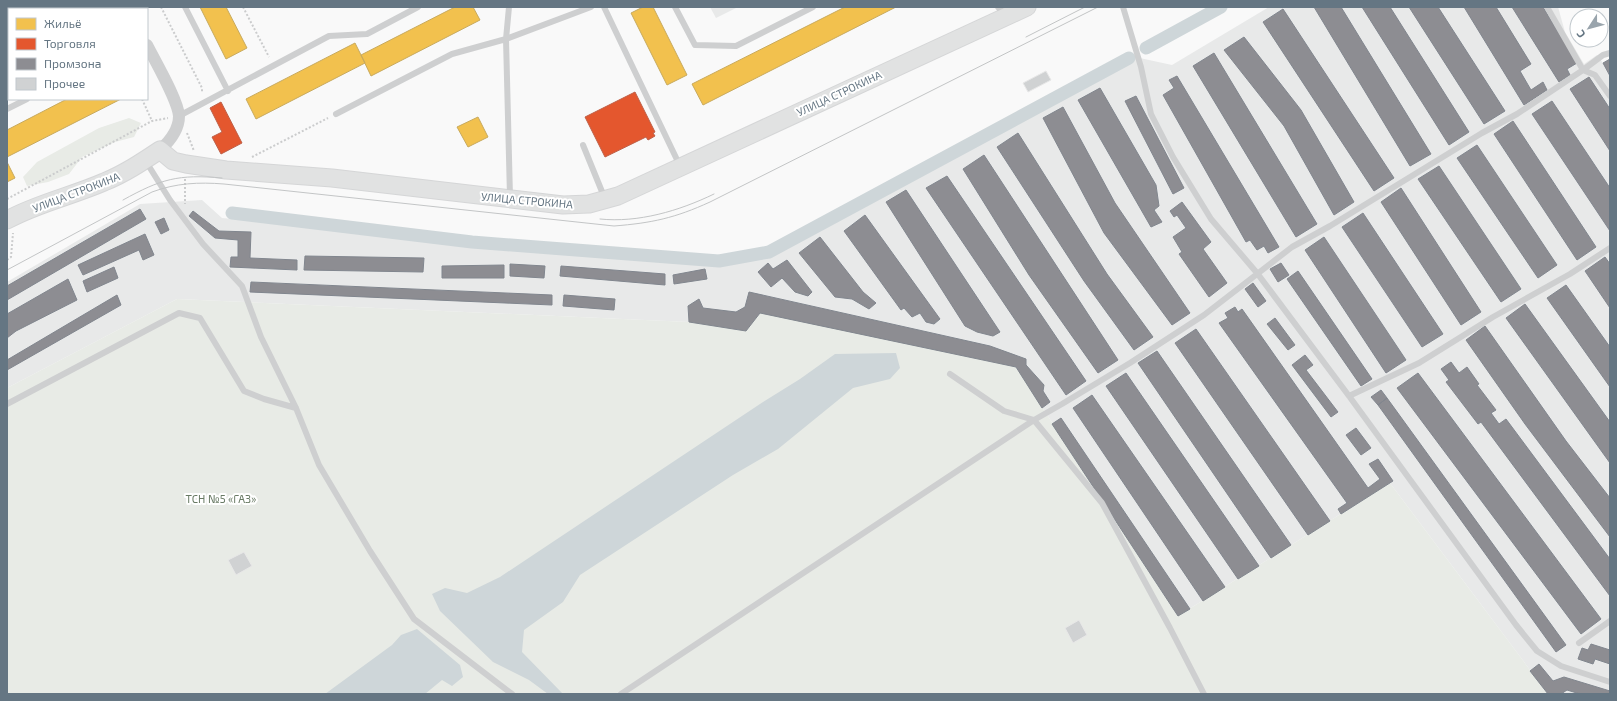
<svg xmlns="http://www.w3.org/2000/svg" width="1617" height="701" font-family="'Exo 2',sans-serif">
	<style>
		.built { fill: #e8e9e9 }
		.green { fill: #e8ebe6 }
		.water { fill: #ced6d9 }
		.homes { fill: #f2c14e; stroke: #c8aa5e }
		.shops { fill: #e4572e; stroke: #be6048 }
		.industry { fill: #8d8d92; stroke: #81868e }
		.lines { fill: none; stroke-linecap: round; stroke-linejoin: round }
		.canal { stroke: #ced6d9; stroke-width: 13 }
		.building { fill: #d0d2d3; stroke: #e8e8e8 }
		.secondary-casing { stroke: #d5d6d7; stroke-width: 19 }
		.path { stroke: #cbcccd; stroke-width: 2; stroke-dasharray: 2 2; stroke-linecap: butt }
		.lane { stroke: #cecfd0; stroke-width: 6 }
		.street { stroke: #cecfd0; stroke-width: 12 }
		.secondary { stroke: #e1e2e2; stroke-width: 17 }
		.tram { stroke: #c3c5c6; stroke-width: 1 }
		.labels { text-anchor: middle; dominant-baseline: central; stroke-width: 4; stroke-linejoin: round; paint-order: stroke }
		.street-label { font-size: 11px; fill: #657683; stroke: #fff }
		.park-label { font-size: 11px; fill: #687a64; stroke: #fff }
	</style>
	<rect width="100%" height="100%" fill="#f9f9f9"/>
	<path class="built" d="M 710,7 L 738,7 L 716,18 Z
		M 1269,7 L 1558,7 L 1565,32 L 1584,64 L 1597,55 L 1603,63 L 1610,59 L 1610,694 L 1548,694 L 1390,483 L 1178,616 L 1016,367 L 911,345 L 746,331 L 689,322 L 177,299 L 7,388 L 7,282 L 140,204 L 202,200 L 222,218 L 715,265 L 770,253 L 1126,55 L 1172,65 Z"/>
	<path class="green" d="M 129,118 L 141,123 L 134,137 L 115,142 L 82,157 L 69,174 L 48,182 L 27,186 L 23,177 L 37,162 L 99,128 Z
		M 177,299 L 689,322 L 746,331 L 760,313 L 1016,367 L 1178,616 L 1390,483 L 1548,694 L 7,694 L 7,388 Z"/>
	<path class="water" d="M 896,353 L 900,368 L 890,379 L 853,388 L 778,449 L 733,475 L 580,575 L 563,602 L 524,630 L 522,652 L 563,694 L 548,694 L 529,680 L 493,662 L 440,611 L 432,594 L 445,588 L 467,593 L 500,577 L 763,402 L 800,379 L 835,354 Z
		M 417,629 L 460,665 L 463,677 L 452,686 L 442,680 L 425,694 L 325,694 L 392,645 L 401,635 Z"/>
	<path class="homes" d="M 53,7 L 80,7 L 81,9 L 54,9 Z
		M 200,7 L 226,7 L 247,48 L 226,59 Z
		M 455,7 L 473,7 L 480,20 L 371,76 L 361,55 Z
		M 643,7 L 653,7 L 687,75 L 667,85 L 631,13 Z
		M 845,7 L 896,7 L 703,105 L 692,84 Z
		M 355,43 L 365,63 L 256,119 L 246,99 Z
		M 67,99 L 121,99 L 7,157 L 7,130 Z
		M 478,117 L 488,137 L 468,147 L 457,127 Z
		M 7,162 L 15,178 L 7,182 Z"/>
	<path class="shops" d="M 635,92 L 655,132 L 653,133 L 655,136 L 648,140 L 646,137 L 605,157 L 585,117 Z
		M 221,102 L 242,143 L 221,154 L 212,137 L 222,132 L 210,108 Z"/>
	<path class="industry" d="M 1314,7 L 1341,7 L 1431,154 L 1410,166 Z
		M 1362,7 L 1390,7 L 1469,132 L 1449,145 Z
		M 1409,7 L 1438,7 L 1505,111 L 1484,124 Z
		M 1464,7 L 1496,7 L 1531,64 L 1520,71 L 1531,90 L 1543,82 L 1547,90 L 1524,105 Z
		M 1512,7 L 1543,7 L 1577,63 L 1567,69 L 1570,75 L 1559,82 Z
		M 1283,9 L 1394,178 L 1374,191 L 1263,22 Z
		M 1244,37 L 1301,110 L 1354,202 L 1334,215 L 1284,126 L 1224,50 Z
		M 1214,53 L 1317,224 L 1296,237 L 1193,66 Z
		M 1610,59 L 1610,76 L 1603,63 Z
		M 1177,76 L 1279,247 L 1268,253 L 1264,246 L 1257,250 L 1250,240 L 1246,242 L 1163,95 L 1174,88 L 1169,80 Z
		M 1589,77 L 1610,109 L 1610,151 L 1570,89 Z
		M 1100,88 L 1156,185 L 1159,206 L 1154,210 L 1162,222 L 1151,227 L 1078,100 Z
		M 1136,96 L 1184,188 L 1173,194 L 1125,101 Z
		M 1552,101 L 1610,188 L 1610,231 L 1532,114 Z
		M 1063,107 L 1115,203 L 1190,313 L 1172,325 L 1104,233 L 1043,118 Z
		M 1513,121 L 1596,247 L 1577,260 L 1494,134 Z
		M 1018,133 L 1107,274 L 1153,337 L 1134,350 L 1084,281 L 997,147 Z
		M 1477,145 L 1557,265 L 1538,278 L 1457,158 Z
		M 984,155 L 1118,360 L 1098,373 L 1029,275 L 963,169 Z
		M 1439,166 L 1521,289 L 1501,302 L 1418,179 Z
		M 947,176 L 1086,381 L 1066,395 L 926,188 Z
		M 1401,188 L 1481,312 L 1461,325 L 1381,202 Z
		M 906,190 L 1000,332 L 993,336 L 977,332 L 965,326 L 886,202 Z
		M 1182,202 L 1211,242 L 1203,249 L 1227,283 L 1209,297 L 1179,254 L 1182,252 L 1173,237 L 1186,228 L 1177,215 L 1174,217 L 1170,211 Z
		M 140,209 L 146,219 L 7,300 L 7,286 Z
		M 193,211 L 219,231 L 251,232 L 250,258 L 297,260 L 297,270 L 230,267 L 231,257 L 238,257 L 238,240 L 215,238 L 189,216 Z
		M 1363,213 L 1443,334 L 1422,347 L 1342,227 Z
		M 865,215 L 940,319 L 934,324 L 926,322 L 920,313 L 912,317 L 904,308 L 901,310 L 844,231 Z
		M 164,218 L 169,230 L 161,234 L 155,222 Z
		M 145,234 L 154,255 L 143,260 L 139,250 L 83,275 L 78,265 Z
		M 820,237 L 863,292 L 876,303 L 869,309 L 852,299 L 835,297 L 799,253 Z
		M 1324,237 L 1406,360 L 1386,373 L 1305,250 Z
		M 305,256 L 424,258 L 423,272 L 304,270 Z
		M 1605,257 L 1610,264 L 1610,308 L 1585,271 Z
		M 787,260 L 812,292 L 808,296 L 795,292 L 782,278 L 771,287 L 758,272 L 768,263 L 773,269 Z
		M 1281,263 L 1289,275 L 1278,282 L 1270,269 Z
		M 510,264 L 545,266 L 544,278 L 510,276 Z
		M 504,265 L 504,278 L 442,278 L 442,266 Z
		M 561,266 L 665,274 L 665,285 L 560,276 Z
		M 114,267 L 118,278 L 87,292 L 83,281 Z
		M 705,269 L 707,279 L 674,284 L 673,275 Z
		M 1298,271 L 1372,379 L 1361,386 L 1287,279 Z
		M 68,279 L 77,300 L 16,331 L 7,338 L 7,314 Z
		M 251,282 L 552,295 L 552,305 L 250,292 Z
		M 1253,283 L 1266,301 L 1258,307 L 1245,289 Z
		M 1566,285 L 1610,347 L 1610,387 L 1547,298 Z
		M 749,292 L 990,346 L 1026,359 L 1026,365 L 1044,385 L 1043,391 L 1050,402 L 1042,408 L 1016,367 L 760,313 L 746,331 L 689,322 L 688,306 L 699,299 L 703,308 L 736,312 L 745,307 Z
		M 117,295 L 121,305 L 7,370 L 7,360 Z
		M 564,295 L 615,299 L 614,310 L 563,306 Z
		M 1525,304 L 1610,422 L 1610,463 L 1506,318 Z
		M 1235,307 L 1238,312 L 1242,309 L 1368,488 L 1380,479 L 1369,464 L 1378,459 L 1393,481 L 1341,514 L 1338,509 L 1347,503 L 1219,323 L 1228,318 L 1225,313 Z
		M 1275,318 L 1295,345 L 1288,350 L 1267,324 Z
		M 1485,326 L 1566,441 L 1610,498 L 1610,537 L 1525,424 L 1466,340 Z
		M 1196,329 L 1330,521 L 1308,535 L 1175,343 Z
		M 1157,351 L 1291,545 L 1271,558 L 1138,363 Z
		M 1305,355 L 1313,365 L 1306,370 L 1338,412 L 1331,417 L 1292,365 Z
		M 1451,362 L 1459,373 L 1467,367 L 1479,384 L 1477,385 L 1496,410 L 1491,413 L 1499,424 L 1506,419 L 1610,559 L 1610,596 L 1481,422 L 1478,424 L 1446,382 L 1449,380 L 1441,369 Z
		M 1126,373 L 1259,566 L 1238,579 L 1106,386 Z
		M 1418,373 L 1601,619 L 1581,634 L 1397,388 Z
		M 1381,390 L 1387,398 L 1378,405 L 1371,397 Z
		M 1092,395 L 1225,587 L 1203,601 L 1073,408 Z
		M 1387,398 L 1566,645 L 1556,652 L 1378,405 Z
		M 1061,418 L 1190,609 L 1178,616 L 1052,424 Z
		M 1356,428 L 1371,448 L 1361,455 L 1346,435 Z
		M 1591,644 L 1610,650 L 1610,664 L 1595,659 L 1593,664 L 1578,659 L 1582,648 L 1588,650 Z
		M 1539,664 L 1553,681 L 1564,677 L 1610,691 L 1610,694 L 1580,694 L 1567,690 L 1561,694 L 1548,694 L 1530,671 Z"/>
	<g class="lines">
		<path class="canal" d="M 1146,48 L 1221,7
			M 232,213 L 472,242 L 719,261 L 769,252 L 1129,58"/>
	</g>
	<path class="building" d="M 1046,71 L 1051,80 L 1028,92 L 1023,83 Z
		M 244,552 L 252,566 L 236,575 L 228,560 Z
		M 1079,620 L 1087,635 L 1073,643 L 1065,628 Z"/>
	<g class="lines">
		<defs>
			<path id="secondary" d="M 7,220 C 38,203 72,196 104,182 C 124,174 142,162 160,150 L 173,161 L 186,164 L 226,170 L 332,178 L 563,205 L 589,204 L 618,196 L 1027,7"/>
		</defs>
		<use href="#secondary" class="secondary-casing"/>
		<path class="path" d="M 96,7 L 97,9
			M 161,7 L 202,88 L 202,93
			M 243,7 L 269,57
			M 7,30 L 9,34
			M 7,62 L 9,61
			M 142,99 L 152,121
			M 187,133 L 194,151
			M 252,157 L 328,118
			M 185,179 L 185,204
			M 7,199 L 152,121 L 168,118
			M 7,260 L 11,257 L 13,233"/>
		<path class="lane" d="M 37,7 L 38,9
			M 185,7 L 228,91
			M 509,7 L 506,39 L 510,197
			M 604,7 L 680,166
			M 675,7 L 695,45 L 736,46 L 813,7
			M 998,7 L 1005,15
			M 1123,7 L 1141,67 L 1151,114 L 1173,157 L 1211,219 L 1257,273 L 1349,396 L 1516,625 L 1537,651 L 1561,666 L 1610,682
			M 1547,7 L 1583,70 L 1603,55 L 1610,53
			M 7,109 L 27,99
			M 336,114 L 452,54 L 506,39 L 591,7
			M 179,116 L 329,36 L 367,34 L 418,7
			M 583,145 L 605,199
			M 145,160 L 170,200 L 203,244 L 242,286 L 261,337 L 296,408 L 319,465 L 370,551 L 414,619 L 512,694
			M 950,374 L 1004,411 L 1034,420 L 1102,503 L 1170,628 L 1204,694
			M 1349,396 L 1419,363 L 1493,317 L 1570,274 L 1610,248
			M 7,404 L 179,313 L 200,318 L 244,391 L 264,399 L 296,408
			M 1579,643 L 1610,621
			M 621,694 L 1034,420 L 1062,404 L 1130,363 L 1204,315 L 1292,247 L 1330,226 L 1482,133 L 1517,114 L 1583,70 L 1595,75 L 1610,96"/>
		<path class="street" d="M 128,7 L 129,9
			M 147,45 C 155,61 178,100 179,116 C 179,130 170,141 160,150"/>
		<use href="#secondary" class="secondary"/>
		<path class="tram" d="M 1026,37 L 1085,7
			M 123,200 C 161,179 178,174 222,178
			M 600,219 C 638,223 679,211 714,194
			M 7,270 L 152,192 C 176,183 199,182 224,184 L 614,226 C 652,223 675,218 710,202 L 1098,7"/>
	</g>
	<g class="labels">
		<g class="street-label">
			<text transform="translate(839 93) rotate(-25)">УЛИЦА СТРОКИНА</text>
			<text transform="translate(76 192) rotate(-21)">УЛИЦА СТРОКИНА</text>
			<text transform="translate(527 200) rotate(5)">УЛИЦА СТРОКИНА</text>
		</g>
		<g class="park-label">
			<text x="221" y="498">ТСН №5 «ГАЗ»</text>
		</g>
	</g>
	<rect width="1617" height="701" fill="none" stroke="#657683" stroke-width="16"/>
	<rect x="8" y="8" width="140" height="92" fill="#ffffff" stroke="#c1c8cd"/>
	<rect x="16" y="18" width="20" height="12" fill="#f2c14e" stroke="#c1c8cd"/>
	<text x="44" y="28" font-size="12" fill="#657683">Жильё</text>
	<rect x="16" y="38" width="20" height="12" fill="#e4572e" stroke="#c1c8cd"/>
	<text x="44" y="48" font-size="12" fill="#657683">Торговля</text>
	<rect x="16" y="58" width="20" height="12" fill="#8d8d92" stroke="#c1c8cd"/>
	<text x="44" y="68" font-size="12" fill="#657683">Промзона</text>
	<rect x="16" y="78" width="20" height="12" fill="#d0d2d3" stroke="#c1c8cd"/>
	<text x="44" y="88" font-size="12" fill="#657683">Прочее</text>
	<g transform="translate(1589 28) rotate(234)"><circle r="19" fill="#ffffff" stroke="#c1c8cd"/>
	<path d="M0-3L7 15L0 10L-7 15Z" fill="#99a4ac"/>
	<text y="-6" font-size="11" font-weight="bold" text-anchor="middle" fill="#657683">С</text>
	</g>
</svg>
